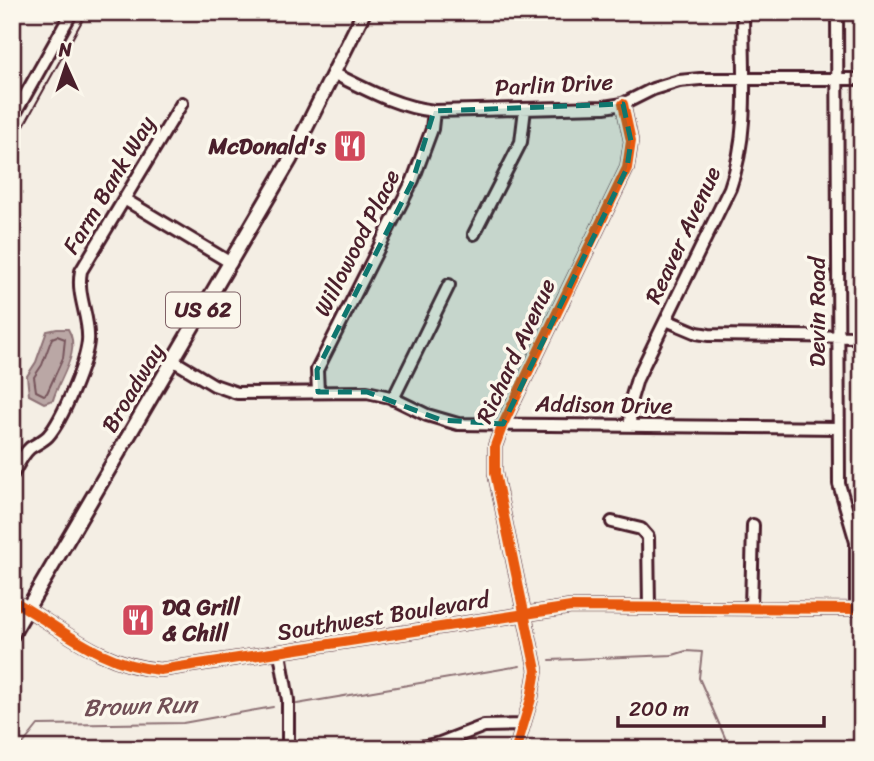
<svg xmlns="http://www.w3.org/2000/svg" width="874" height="761" font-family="Sriracha,sans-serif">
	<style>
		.water { fill: #baa7a5; stroke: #8d7174; stroke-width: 2 }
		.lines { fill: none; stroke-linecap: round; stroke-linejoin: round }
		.shore { stroke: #77555c; stroke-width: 2 }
		.stream { stroke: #8d7174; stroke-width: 2 }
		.minor-casing { stroke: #4a1f2b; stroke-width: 16 }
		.major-casing { stroke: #4a1f2b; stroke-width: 18 }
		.minor { stroke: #fbf7ec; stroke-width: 10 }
		.major { stroke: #fbf7ec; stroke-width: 12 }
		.rail { stroke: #4a1f2b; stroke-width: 2 }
		.cycleway-casing { stroke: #fbf7ec; stroke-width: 15 }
		.cycleway { stroke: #e8590c; stroke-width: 10 }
		.marked { fill: #0f766e; fill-opacity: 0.2; stroke: #0f766e; stroke-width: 5; stroke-dasharray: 14 9; stroke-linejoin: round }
		.labels { text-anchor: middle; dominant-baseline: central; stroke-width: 7; stroke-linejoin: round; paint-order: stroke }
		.shield { fill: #fbf7ec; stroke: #7f6065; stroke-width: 2 }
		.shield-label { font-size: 21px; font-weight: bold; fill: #4a1f2b }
		.street-label { font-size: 23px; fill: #4a1f2b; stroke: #fbf7ec }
		.poi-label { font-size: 23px; font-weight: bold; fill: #4a1f2b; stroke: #fbf7ec; text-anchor: end }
		.water-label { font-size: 24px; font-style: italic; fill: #714f56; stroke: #fbf7ec }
	</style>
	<rect width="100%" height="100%" fill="#f4eee4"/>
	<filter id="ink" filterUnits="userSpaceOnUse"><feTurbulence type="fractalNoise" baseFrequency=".0143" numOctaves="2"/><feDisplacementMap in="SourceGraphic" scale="14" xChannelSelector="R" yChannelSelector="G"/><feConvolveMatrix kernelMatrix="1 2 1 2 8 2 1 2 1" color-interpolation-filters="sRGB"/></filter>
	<g filter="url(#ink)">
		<path class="water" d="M 57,329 L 68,329 C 82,351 59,378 53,400 L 44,403 L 29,395 L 27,376 L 36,362 L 47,331 Z"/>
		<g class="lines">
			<path class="shore" d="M 57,336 L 65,339 L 63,358 L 47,393 L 44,395 L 36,391 L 34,377 L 42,365 L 52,338 Z"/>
			<path class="stream" d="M 550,660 L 673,655 L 686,651 L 702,652 L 699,678 L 730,749
				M 297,704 L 520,666
				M 19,749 L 38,725 L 183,723 L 273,707"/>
			<defs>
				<path id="minor" d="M 837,12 L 839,484 L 856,542 L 856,609
					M 335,74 C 367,90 398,107 434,111 L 604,107 L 623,104 L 653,89 L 679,81 L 700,79 L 862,79
					M 12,119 L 72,12
					M 124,199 L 231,263
					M 474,234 L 521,142 L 525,109
					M 666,320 L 697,333 L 709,335 L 862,337
					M 174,361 L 214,385 L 237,393 L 367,392 L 390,397 L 427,415 L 458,424 L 838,428
					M 318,392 L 317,370 L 413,180 L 432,129 L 434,111
					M 393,399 L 449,285
					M 630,426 L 631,399 L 637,379 L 730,188 C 750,132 743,71 743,12
					M 12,475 C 17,467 22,455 30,448 C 36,444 43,441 48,436 C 63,419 86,363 88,341 C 90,317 76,296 81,271 L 182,103
					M 612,522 L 641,529 L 648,537 L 649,607
					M 12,600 C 61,628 102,666 160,670 L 571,607 L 862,609
					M 751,607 L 753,525
					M 280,653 L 288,700 L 288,749
					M 412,749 L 440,743 L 484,726 L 523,725
					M 516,749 L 531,699 L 536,670 L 495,473 L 495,446 L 503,424 L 627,168 L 631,141 L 623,104"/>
				<path id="major" d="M 12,635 L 290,160 L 364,12"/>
			</defs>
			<use href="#minor" class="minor-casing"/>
			<use href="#major" class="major-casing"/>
			<use href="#minor" class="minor"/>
			<use href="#major" class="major"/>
			<path class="rail" d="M 12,147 L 87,12"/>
			<defs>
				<path id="cycleway" d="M 12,600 C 61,628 102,666 160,670 L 571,607 L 862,609
					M 516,749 L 531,699 L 536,670 L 495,473 L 495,446 L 503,424 L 627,168 L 631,141 L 623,104"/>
			</defs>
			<use href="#cycleway" class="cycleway-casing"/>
			<use href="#cycleway" class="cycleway"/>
		</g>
	</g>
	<path class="marked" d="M 623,104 L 631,141 L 627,168 L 503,424 L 441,420 L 367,392 L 318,392 L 317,370 L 413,180 L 434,111 Z"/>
	<defs>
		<symbol id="restaurant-square" viewBox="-11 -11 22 22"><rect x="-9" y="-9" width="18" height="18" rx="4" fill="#d1495b" stroke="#fbf7ec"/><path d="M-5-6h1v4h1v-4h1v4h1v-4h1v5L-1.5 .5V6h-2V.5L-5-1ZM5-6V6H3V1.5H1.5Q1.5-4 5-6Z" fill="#fff"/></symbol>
	</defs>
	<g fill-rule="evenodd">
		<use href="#restaurant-square" x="331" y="127" width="38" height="38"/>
		<use href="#restaurant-square" x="119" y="601" width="38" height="38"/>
	</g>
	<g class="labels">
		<rect class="shield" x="166" y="292.5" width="74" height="35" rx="5"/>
		<g class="shield-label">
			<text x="203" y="310">US 62</text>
		</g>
		<g class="street-label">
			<text transform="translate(554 85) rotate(-3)">Parlin Drive</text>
			<text transform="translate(109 185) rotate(-59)">Farm Bank Way</text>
			<text transform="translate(683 235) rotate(-65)">Reaver Avenue</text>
			<text transform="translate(357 243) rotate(-63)">Willowood Place</text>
			<text transform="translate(817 312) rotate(-90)">Devin Road</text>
			<text transform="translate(516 351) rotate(-65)">Richard Avenue</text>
			<text transform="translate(133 388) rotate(-59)">Broadway</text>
			<text transform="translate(604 405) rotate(1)">Addison Drive</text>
			<text transform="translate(383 616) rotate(-9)">Southwest Boulevard</text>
		</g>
		<g class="poi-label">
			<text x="326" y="146">McDonald's</text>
			<text x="162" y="607" text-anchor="start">DQ Grill<tspan x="162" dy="26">&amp; Chill</tspan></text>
		</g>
		<g class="water-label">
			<text transform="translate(140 706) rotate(-2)">Brown Run</text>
		</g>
	</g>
	<rect width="874" height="761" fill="none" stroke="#fbf7ec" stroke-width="42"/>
	<rect x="21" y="21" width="832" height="719" fill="none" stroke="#4a1f2b" stroke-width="2.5" filter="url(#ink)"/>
	<g transform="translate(66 66) rotate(357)" stroke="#fbf7ec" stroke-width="5" paint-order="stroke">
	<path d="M0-5L12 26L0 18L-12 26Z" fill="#4a1f2b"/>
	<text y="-10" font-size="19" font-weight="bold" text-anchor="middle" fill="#4a1f2b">N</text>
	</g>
	<path d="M618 716v10h206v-10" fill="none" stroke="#4a1f2b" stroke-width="3.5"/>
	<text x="629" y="716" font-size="21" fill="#4a1f2b" stroke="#fbf7ec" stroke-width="5" paint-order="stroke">200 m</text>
</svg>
